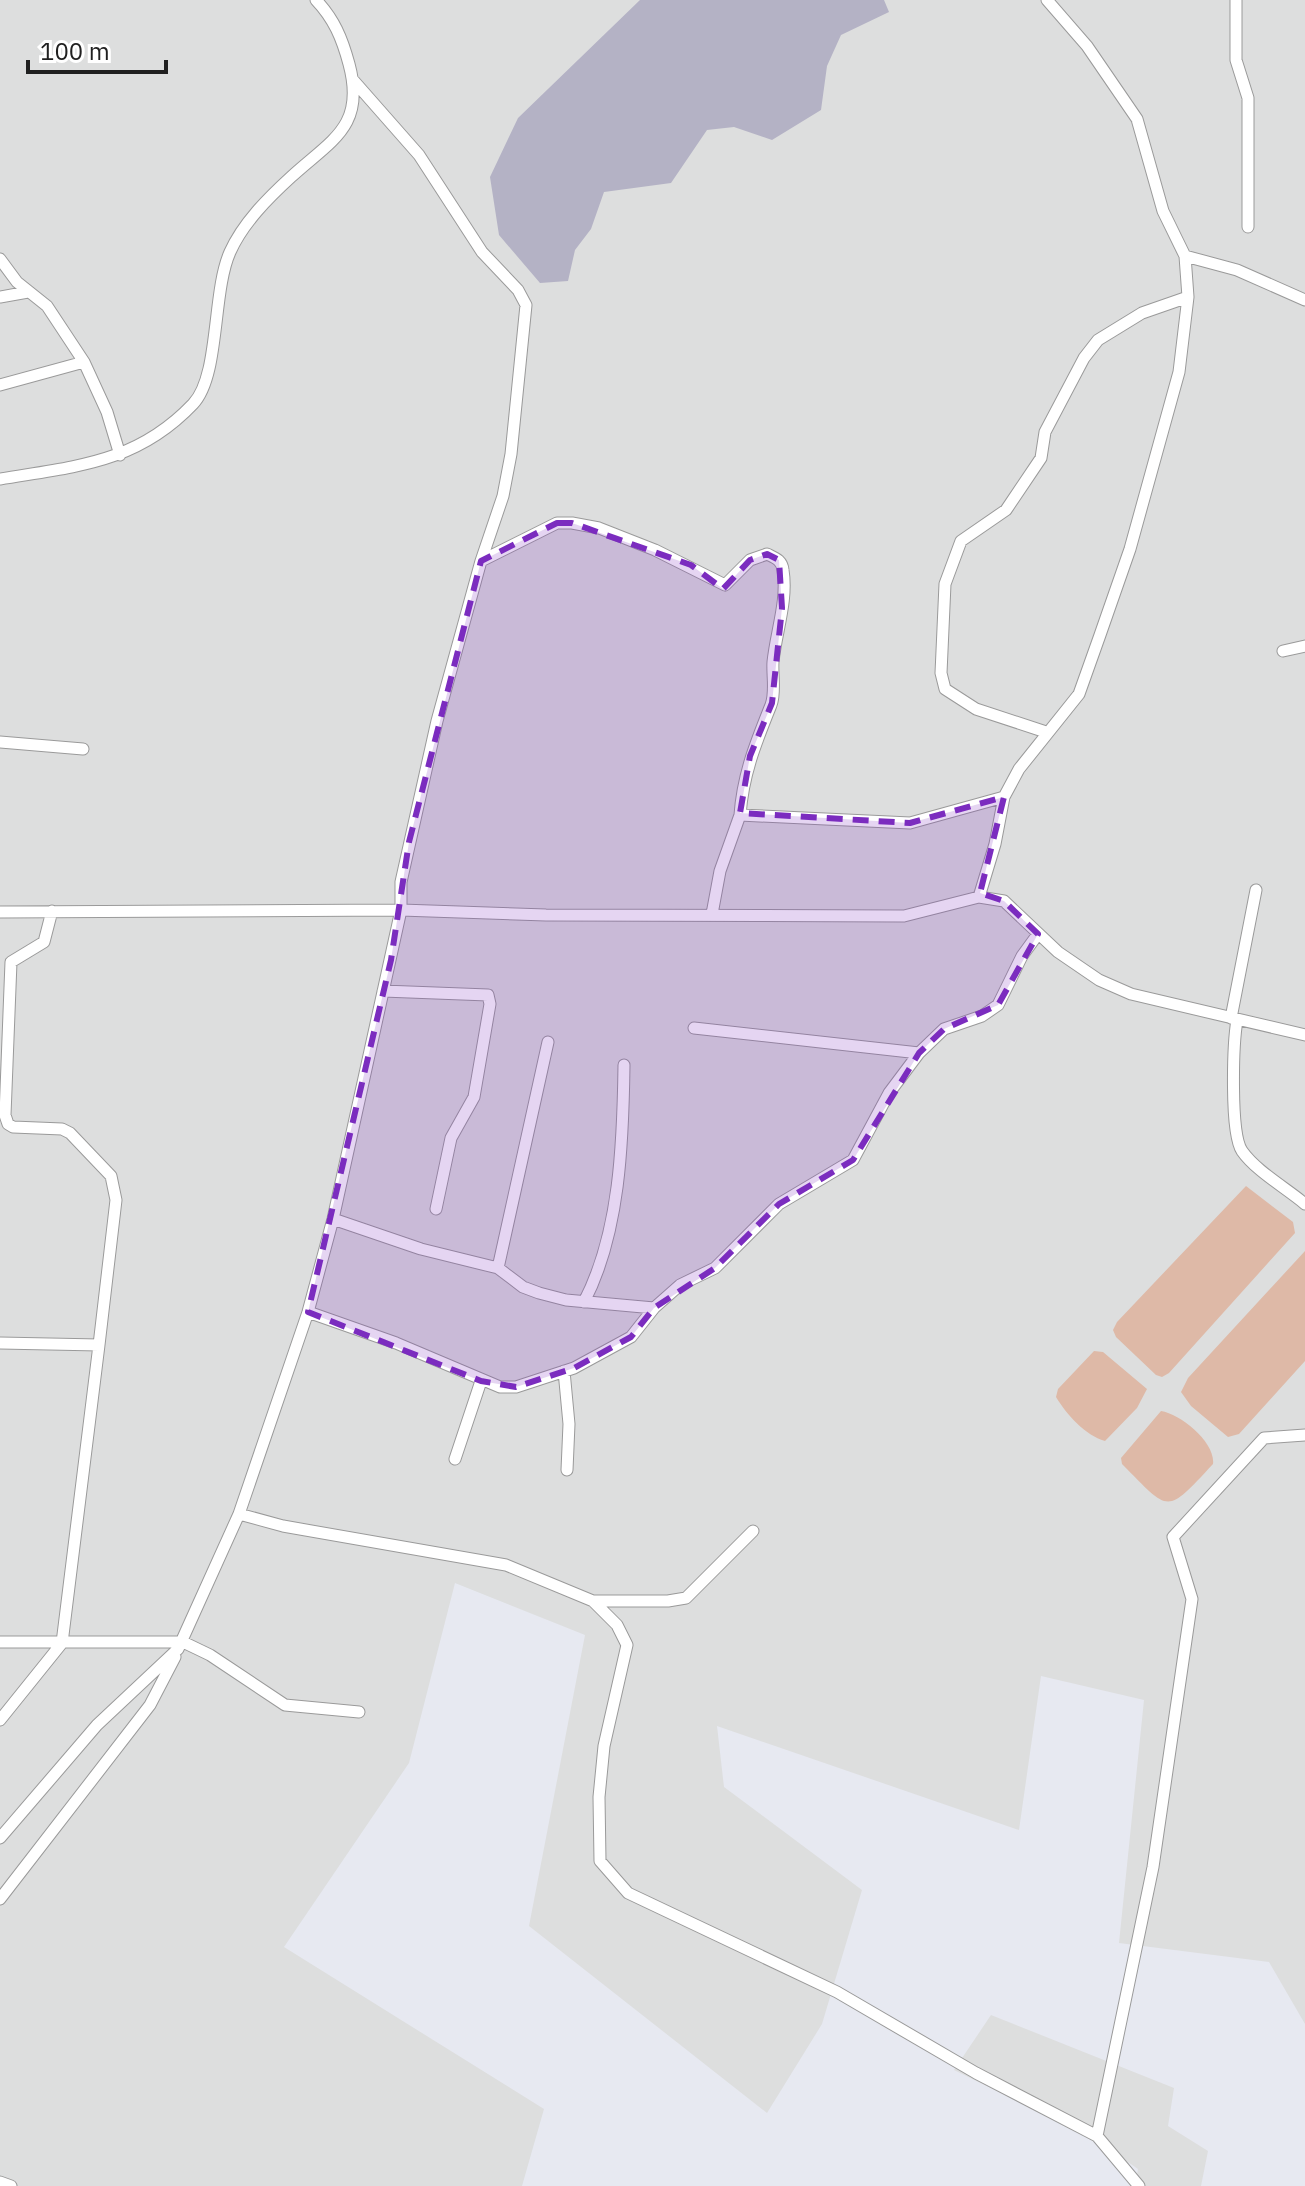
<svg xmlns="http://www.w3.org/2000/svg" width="1305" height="2186" font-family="'IBM Plex Sans',sans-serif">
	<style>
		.residential { fill: #dddede }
		.construction { fill: #b4b2c5 }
		.water { fill: #deb9a7 }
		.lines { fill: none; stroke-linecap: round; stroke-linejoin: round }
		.minor-casing { stroke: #9a9a9a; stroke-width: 13 }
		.minor { stroke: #fff; stroke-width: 11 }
		.marked { fill: #7b2cbf; fill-opacity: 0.2; stroke: #7b2cbf; stroke-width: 6; stroke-dasharray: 16 10; stroke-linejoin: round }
	</style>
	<rect width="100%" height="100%" fill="#e7e9f1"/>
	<path class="residential" d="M 0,0 L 1305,0 L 1305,2024 L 1269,1962 L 1119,1943 L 1144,1700 L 1041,1676 L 1019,1830 L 717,1726 L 724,1787 L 862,1890 L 822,2024 L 767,2113 L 529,1926 L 585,1635 L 455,1583 L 409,1763 L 284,1947 L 544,2109 L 522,2186 L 0,2186 Z
		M 991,2015 L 1174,2088 L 1168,2126 L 1208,2151 L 1201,2186 L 1135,2186 L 1138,2169 L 1091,2137 L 954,2070 Z"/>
	<path class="construction" d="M 640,0 L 884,0 L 889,12 L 841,35 L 827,66 L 821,110 L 772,140 L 734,127 L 707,130 L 671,183 L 604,192 L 591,229 L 575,250 L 568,281 L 540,283 L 499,235 L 490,177 L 518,118 Z"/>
	<path class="water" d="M 1246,1186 L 1293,1222 L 1295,1233 L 1169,1373 L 1162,1377 L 1156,1375 L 1116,1337 L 1113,1330 L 1117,1322 Z
		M 1305,1251 L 1305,1361 L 1239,1434 L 1228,1437 L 1191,1406 L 1181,1392 L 1188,1378 Z
		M 1094,1351 L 1103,1352 L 1147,1389 L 1137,1408 L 1105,1441 C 1085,1435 1067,1415 1056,1397 L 1058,1389 Z
		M 1161,1411 C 1181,1414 1216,1443 1213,1464 C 1165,1516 1170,1512 1122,1464 L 1121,1458 Z"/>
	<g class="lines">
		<defs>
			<path id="minor" d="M 1236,0 L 1236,60 L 1248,98 L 1248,227
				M 1185,256 L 1237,270 L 1305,300
				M 0,259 L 17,282 L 47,306 L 84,362 L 107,412 L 120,455
				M 0,297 L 28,292
				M 0,385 L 84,362
				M 0,479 C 77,466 137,463 193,404 C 220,376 212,292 230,252 C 243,223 268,198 291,177 C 331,140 366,127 349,64 C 342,38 334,19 316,0
				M 481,561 L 557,523 L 572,523 L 599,528 L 655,550 L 725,585 L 750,560 L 767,554 C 775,558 782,560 783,570 C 788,600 776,632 773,662 C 772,675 776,692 771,705 C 756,742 743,774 740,815
				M 1283,651 L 1305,646
				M 1046,732 L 976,709 L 945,689 L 941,673 L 945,584 L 961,541 L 1006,510 L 1041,458 L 1045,432 L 1084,358 L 1098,340 L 1142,313 L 1188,297
				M 0,742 L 83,749
				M 979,897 L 1004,901 L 1058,952 L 1099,980 L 1131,994 L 1305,1035
				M 52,911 L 44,942 L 11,962 L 5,1115 L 8,1124 L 13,1127 L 62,1129 L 70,1133 L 111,1176 L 116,1200 L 99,1345
				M 0,912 L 401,910 L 546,915 L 904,916 L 979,897 L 995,844 L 1004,797 L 1019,769 L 1079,694 L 1100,635 L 1130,549 L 1179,372 L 1188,297 L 1185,256 L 1163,211 L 1137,119 L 1087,46 L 1047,0
				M 712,914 L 720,871 L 740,815 L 910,823 L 1004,797
				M 383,991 L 488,995 L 490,1004 L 474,1097 L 451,1138 L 436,1209
				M 1231,1018 L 1256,890
				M 1237,1020 C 1233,1044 1230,1133 1242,1151 C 1256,1171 1286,1188 1305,1204
				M 694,1028 L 919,1053
				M 333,1219 L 421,1249 L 498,1268 L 523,1287 L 539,1293 L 566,1300 L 654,1308
				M 498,1268 L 548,1042
				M 584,1302 C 620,1233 623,1142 624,1065
				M 308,1312 L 396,1343 L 500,1387 L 516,1387 L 574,1368 L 631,1337 L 654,1308 L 680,1285 L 715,1268 L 779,1204 L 853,1160 L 889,1093 L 919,1053 L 944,1029 L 982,1016 L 998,1005 L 1022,956 L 1038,934
				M 0,1343 L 99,1345 L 62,1643 L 0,1720
				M 564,1371 L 569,1424 L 567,1470
				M 455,1459 L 481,1381
				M 239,1514 L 283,1526 L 506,1565 L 593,1601 L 617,1625 L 627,1645 L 604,1746 L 599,1797 L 600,1861 L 628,1893 L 837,1992 L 976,2073 L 1097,2136 L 1139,2186
				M 593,1601 L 668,1601 L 686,1598 L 753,1531
				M 0,1642 L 183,1642 L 210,1655 L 285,1705 L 359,1712
				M 0,1838 L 97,1725 L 178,1649 L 239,1514 L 308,1312 L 333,1219 L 401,910 L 401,882 L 437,721 L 481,561 L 503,496 L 511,454 L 526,305 L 518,290 L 482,252 L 419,155 L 353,80
				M 0,1899 L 150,1705 L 175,1657
				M 1097,2136 L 1153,1867 L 1192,1599 L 1173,1537 L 1264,1438 L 1305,1435
				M 0,2182 L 11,2186"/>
		</defs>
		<use href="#minor" class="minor-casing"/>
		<use href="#minor" class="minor"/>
	</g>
	<path class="marked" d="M 557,523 L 572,523 L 691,565 L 723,589 L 750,560 L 767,554 L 779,560 L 782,608 L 772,703 L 750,756 L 740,813 L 910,823 L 1004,797 L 980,893 L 1004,901 L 1038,934 L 998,1005 L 944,1029 L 919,1053 L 853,1160 L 779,1204 L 715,1268 L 654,1308 L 631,1337 L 574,1368 L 516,1387 L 481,1381 L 308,1312 L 391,960 L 409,842 L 481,561 Z"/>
	<path d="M28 60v12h138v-12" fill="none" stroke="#202020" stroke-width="4"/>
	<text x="40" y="60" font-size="24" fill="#202020" stroke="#ffffff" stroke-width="6" paint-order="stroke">100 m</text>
</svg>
